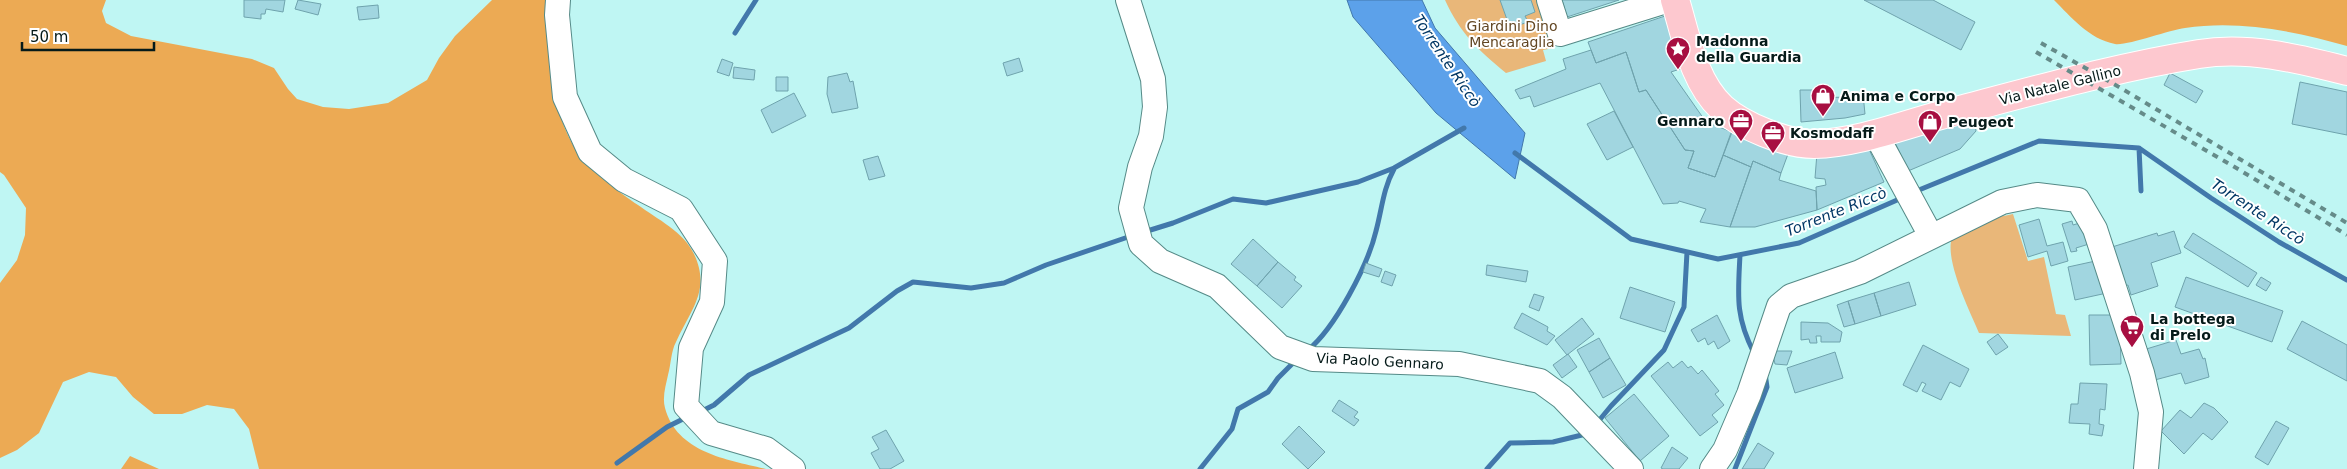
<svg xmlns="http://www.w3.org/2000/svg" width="2347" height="469" font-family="'DejaVu Sans',sans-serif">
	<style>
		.green { fill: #e9b779 }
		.forest { fill: #ecaa54 }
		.water { fill: #5ca1ea; stroke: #4278ab }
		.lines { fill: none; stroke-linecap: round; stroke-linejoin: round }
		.stream { stroke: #4278ab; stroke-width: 5 }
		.building { fill: #a1d6e0; stroke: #6fa3ad }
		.minor-casing { stroke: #558a87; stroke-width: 26 }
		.major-casing { stroke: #fff; stroke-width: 30 }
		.minor { stroke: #fff; stroke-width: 24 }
		.major { stroke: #fdc8cf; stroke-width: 28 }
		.rail { stroke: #658b89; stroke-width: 4; stroke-dasharray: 6 6; stroke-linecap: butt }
		.labels { text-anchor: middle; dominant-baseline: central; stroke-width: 4; stroke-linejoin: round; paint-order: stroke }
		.park-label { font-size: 14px; fill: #624623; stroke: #fff }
		.poi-label { font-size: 14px; font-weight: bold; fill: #051a19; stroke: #fff; text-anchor: start }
		.street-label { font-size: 14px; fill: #051a19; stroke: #fff }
		.water-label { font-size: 15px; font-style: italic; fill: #023765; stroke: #fff }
	</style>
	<rect width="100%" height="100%" fill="#bff6f3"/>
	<path class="green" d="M 1445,0 L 1538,0 L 1554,48 L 1543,50 L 1546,61 L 1506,73 C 1478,50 1460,33 1445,0 Z
		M 2013,214 L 2028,261 L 2044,257 L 2056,314 L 2065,315 L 2071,336 L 1979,333 C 1972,315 1935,244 1958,230 C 1973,220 1995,218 2013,214 Z"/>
	<path class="forest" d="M 0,0 L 106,0 L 102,11 L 106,23 L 131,36 L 252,59 L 274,68 L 288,89 L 297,99 L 323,107 L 349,109 L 388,103 L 427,80 L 439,58 L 455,36 L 492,0 L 548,0 C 548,52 549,109 578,153 C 590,171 620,193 638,205 C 657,219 684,232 694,254 C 711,290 691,309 676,342 C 671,351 671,364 668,375 C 666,385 662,397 665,408 C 677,453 729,460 766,469 L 259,469 L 249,429 L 234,409 L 207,405 L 182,414 L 154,414 L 133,397 L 116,377 L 89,372 L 63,382 L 39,433 L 17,450 L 0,458 L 0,283 L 17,260 L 25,235 L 26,208 L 4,175 L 0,172 Z
		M 2054,0 L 2347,0 L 2347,46 C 2295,31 2239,20 2185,28 C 2169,30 2127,46 2115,44 C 2089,39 2071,17 2054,0 Z
		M 130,456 L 159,469 L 121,469 Z"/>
	<path class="water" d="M 1347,0 L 1422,0 L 1435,28 L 1525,133 L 1515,179 L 1436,113 L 1353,17 Z"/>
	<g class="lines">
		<path class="stream" d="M 735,33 L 756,0
			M 2139,148 L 2141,191
			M 1515,153 L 1631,239 L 1718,259 L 1799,243 L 1904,197
			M 1914,192 L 2039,141 L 2139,148 L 2211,198 L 2279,242 L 2347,280
			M 1144,232 L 1173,223 L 1233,199 L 1266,203 L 1358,182 L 1394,168 L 1464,128
			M 1740,255 C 1738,295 1735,316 1754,353
			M 1308,350 C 1335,328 1368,265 1376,231 C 1382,209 1383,189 1394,169
			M 700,412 L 714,405 L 749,375 L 849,328 L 897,291 L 913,282 L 971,288 L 1004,283 L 1046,265 L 1131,236
			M 1597,423 L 1611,406 L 1664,350 L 1684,307 L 1687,252
			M 617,463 L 667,427 L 687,417
			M 1200,469 L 1232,429 L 1238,409 L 1268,392 L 1278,378 L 1296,360
			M 1487,469 L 1510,443 L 1553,442 L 1586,434
			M 1735,469 L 1767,387 L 1765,373"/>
	</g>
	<path class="building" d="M 244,0 L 285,0 L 283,12 L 266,9 L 265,14 L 261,14 L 261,19 L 244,17 Z
		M 298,0 L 321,4 L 318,15 L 295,9 Z
		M 1500,0 L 1531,0 L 1535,12 L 1525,16 L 1528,22 L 1510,28 Z
		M 1562,0 L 1619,0 L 1567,17 Z
		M 1864,0 L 1933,0 L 1975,22 L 1961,50 Z
		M 378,5 L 379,18 L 359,20 L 357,7 Z
		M 1665,16 L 1683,68 L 1671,72 L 1706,122 L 1732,132 L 1715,177 L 1688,168 L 1694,151 L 1685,150 L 1646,90 L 1639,92 L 1626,52 L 1596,63 L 1588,42 Z
		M 1591,50 L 1596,63 L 1626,52 L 1639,92 L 1646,90 L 1685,150 L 1694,151 L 1688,168 L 1715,177 L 1723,155 L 1751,167 L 1730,227 L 1700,222 L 1706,209 L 1679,201 L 1678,203 L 1663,204 L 1600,83 L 1534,107 L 1530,96 L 1520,99 L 1515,90 L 1566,69 L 1563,59 Z
		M 1019,58 L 1023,71 L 1007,76 L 1003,63 Z
		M 722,59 L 733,63 L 729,76 L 717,72 Z
		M 734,67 L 755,70 L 754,80 L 733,78 Z
		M 847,73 L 850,82 L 853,81 L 858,108 L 832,113 L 827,94 L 828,77 Z
		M 2170,73 L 2203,91 L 2196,103 L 2164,85 Z
		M 776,77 L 788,77 L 788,91 L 776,91 Z
		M 2300,82 L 2347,92 L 2347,135 L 2292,124 Z
		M 1800,90 L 1813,90 L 1813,98 L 1847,97 L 1863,94 L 1865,114 L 1845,118 L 1801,122 Z
		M 794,93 L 806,116 L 772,133 L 761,110 Z
		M 1614,111 L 1633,147 L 1607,160 L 1587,124 Z
		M 1973,116 L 1976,131 L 1960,149 L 1908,171 L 1892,136 Z
		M 1732,130 L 1788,154 L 1781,173 L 1753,161 L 1751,167 L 1723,155 Z
		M 1868,147 L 1884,182 L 1817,210 L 1816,187 L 1826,185 L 1825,179 L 1815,178 L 1817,153 Z
		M 878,156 L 885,176 L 869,180 L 863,160 Z
		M 1753,161 L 1781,173 L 1779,180 L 1816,191 L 1817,210 L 1755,227 L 1730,227 Z
		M 2039,219 L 2047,246 L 2063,242 L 2068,261 L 2051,266 L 2047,251 L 2028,257 L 2019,225 Z
		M 2072,221 L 2073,225 L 2083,222 L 2089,244 L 2076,248 L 2077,251 L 2071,252 L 2062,224 Z
		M 2174,231 L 2181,253 L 2151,263 L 2158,286 L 2131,295 L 2128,285 L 2124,286 L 2112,247 L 2157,233 L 2158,236 Z
		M 2193,233 L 2257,273 L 2248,287 L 2184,247 Z
		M 1253,239 L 1278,262 L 1257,286 L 1231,264 Z
		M 2100,260 L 2107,293 L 2075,300 L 2068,267 Z
		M 1278,262 L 1296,277 L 1294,280 L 1302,286 L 1282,308 L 1257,286 Z
		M 1366,263 L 1382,269 L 1379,277 L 1363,272 Z
		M 1487,265 L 1528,271 L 1526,282 L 1486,275 Z
		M 1385,271 L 1396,275 L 1392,286 L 1381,282 Z
		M 2186,277 L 2283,311 L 2272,342 L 2175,307 Z
		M 2261,277 L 2271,283 L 2266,291 L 2256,285 Z
		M 1909,282 L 1916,305 L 1881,316 L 1874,293 Z
		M 1630,287 L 1675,302 L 1665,332 L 1620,318 Z
		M 1874,293 L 1881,316 L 1855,324 L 1848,301 Z
		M 1534,294 L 1544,297 L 1539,311 L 1529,307 Z
		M 1848,301 L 1855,324 L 1844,327 L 1837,305 Z
		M 1522,313 L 1548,327 L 1547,331 L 1555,336 L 1547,345 L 1514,328 Z
		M 1717,315 L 1730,341 L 1718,349 L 1714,341 L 1708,345 L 1705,338 L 1698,342 L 1691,330 Z
		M 2089,315 L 2117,315 L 2120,329 L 2121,364 L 2090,365 Z
		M 1582,318 L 1594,334 L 1567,355 L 1555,340 Z
		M 2302,321 L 2347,345 L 2347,381 L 2287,349 Z
		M 1801,322 L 1828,323 L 1842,332 L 1840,342 L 1821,342 L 1821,336 L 1816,336 L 1817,343 L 1810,343 L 1809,339 L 1801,340 Z
		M 1998,334 L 2008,347 L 1996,355 L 1987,342 Z
		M 1599,338 L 1610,358 L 1589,372 L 1577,350 Z
		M 2176,340 L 2181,354 L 2199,349 L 2203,359 L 2205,358 L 2209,377 L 2185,384 L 2181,373 L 2151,381 L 2143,350 Z
		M 1923,345 L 1969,369 L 1960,387 L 1950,382 L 1941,400 L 1922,391 L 1926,384 L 1922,382 L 1917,392 L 1903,385 Z
		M 1772,351 L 1792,351 L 1787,365 L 1775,364 Z
		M 1835,352 L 1843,378 L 1795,393 L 1787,368 Z
		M 1568,354 L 1577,367 L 1562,378 L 1553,365 Z
		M 1610,358 L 1626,385 L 1603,398 L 1589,372 Z
		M 1682,361 L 1688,368 L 1691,366 L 1698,374 L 1702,370 L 1719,391 L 1715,394 L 1724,405 L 1712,415 L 1718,422 L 1700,436 L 1651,376 L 1668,362 L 1673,368 Z
		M 2080,383 L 2107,384 L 2105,410 L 2100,409 L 2099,424 L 2104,425 L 2102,436 L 2089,434 L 2090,424 L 2069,423 L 2071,404 L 2078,404 Z
		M 1634,394 L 1669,436 L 1640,461 L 1605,418 Z
		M 1339,400 L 1358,412 L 1354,417 L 1359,420 L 1354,426 L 1332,411 Z
		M 2204,403 L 2214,408 L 2228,422 L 2212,440 L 2203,433 L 2184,454 L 2161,431 L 2180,410 L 2191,418 Z
		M 2276,421 L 2289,428 L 2268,465 L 2255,457 Z
		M 1299,426 L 1325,452 L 1308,469 L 1282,444 Z
		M 886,430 L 904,461 L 890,469 L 880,469 L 871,453 L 879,449 L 872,437 Z
		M 1758,443 L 1774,453 L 1764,469 L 1742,469 Z
		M 1672,447 L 1688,458 L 1679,469 L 1663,469 L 1661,468 Z"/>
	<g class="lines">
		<defs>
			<path id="minor" d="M 558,0 L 557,15 L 565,97 L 590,152 L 624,180 L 681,209 L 715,261 L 712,302 L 691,348 L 686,406 L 711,433 L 766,449 L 793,469
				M 1128,0 L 1153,79 L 1155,107 L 1151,136 L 1140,167 L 1131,208 L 1141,244 L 1160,261 L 1217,286 L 1280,347 L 1313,359 L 1459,364 L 1540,381 L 1562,397 L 1631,469
				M 1549,0 L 1560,34 L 1669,0
				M 1875,133 L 1931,236
				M 1712,469 L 1725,450 L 1749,394 L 1779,306 L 1791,296 L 1860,272 L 2002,202 L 2037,195 L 2078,200 L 2095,229 L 2142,373 L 2151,412 L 2146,469"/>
			<path id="major" d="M 1675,0 C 1686,36 1693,81 1722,108 C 1742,126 1786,144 1814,144 C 1857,143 1900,126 1941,115 C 2026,93 2112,68 2199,54 C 2250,46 2299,59 2347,71"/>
		</defs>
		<use href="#minor" class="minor-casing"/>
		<use href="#major" class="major-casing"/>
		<use href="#minor" class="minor"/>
		<use href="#major" class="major"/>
		<path class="rail" d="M 2041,43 L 2119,87 L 2347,223
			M 2036,52 L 2233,166 L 2347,235"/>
	</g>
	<defs>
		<symbol id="sight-pin" viewBox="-11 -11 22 30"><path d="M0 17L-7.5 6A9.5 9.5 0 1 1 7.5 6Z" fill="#a70f41" stroke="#fff"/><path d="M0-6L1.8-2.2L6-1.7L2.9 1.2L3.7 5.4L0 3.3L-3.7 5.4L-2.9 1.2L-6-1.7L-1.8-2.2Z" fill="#fff"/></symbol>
		<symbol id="shop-pin" viewBox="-11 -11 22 30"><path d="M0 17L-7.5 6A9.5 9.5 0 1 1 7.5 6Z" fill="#a70f41" stroke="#fff"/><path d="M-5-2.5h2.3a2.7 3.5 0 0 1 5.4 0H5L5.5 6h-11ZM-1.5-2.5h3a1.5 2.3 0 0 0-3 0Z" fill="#fff"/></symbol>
		<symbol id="office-pin" viewBox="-11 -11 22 30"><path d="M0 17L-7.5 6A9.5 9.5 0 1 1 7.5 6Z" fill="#a70f41" stroke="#fff"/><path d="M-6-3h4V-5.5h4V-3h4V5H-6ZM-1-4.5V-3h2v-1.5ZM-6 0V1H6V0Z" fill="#fff"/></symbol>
		<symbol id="supermarket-pin" viewBox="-11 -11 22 30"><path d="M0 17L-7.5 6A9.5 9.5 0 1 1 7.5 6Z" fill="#a70f41" stroke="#fff"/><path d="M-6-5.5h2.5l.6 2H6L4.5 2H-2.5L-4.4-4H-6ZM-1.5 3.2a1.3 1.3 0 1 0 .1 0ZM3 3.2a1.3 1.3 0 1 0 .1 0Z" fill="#fff"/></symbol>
	</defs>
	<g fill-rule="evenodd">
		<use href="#sight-pin" x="1664" y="35" width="28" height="38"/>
		<use href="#shop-pin" x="1809" y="82" width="28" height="38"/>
		<use href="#office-pin" x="1727" y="107" width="28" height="38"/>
		<use href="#shop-pin" x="1916" y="108" width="28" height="38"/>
		<use href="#office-pin" x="1759" y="119" width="28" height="38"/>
		<use href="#supermarket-pin" x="2118" y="313" width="28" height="38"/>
	</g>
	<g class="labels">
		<g class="park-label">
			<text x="1512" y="26">Giardini Dino<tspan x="1512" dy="16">Mencaraglia</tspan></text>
		</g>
		<g class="poi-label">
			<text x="1696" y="41">Madonna<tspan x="1696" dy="16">della Guardia</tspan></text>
			<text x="1840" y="96">Anima e Corpo</text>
			<text x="1724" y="121" text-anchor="end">Gennaro</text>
			<text x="1948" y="122">Peugeot</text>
			<text x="1790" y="133">Kosmodaff</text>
			<text x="2150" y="319">La bottega<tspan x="2150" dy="16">di Prelo</tspan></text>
		</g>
		<g class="street-label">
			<text transform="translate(2060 85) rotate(-14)">Via Natale Gallino</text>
			<text transform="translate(1380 361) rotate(3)">Via Paolo Gennaro</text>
		</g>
		<g class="water-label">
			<text transform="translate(1447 61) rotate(56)">Torrente Riccò</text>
			<text transform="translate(1836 212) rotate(-22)">Torrente Riccò</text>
			<text transform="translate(2258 212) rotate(33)">Torrente Riccò</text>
		</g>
	</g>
	<path d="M22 42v8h132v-8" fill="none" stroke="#051a19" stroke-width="2.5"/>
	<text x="30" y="42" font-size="15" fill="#051a19" stroke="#ffffff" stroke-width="4" paint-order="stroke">50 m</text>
</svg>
